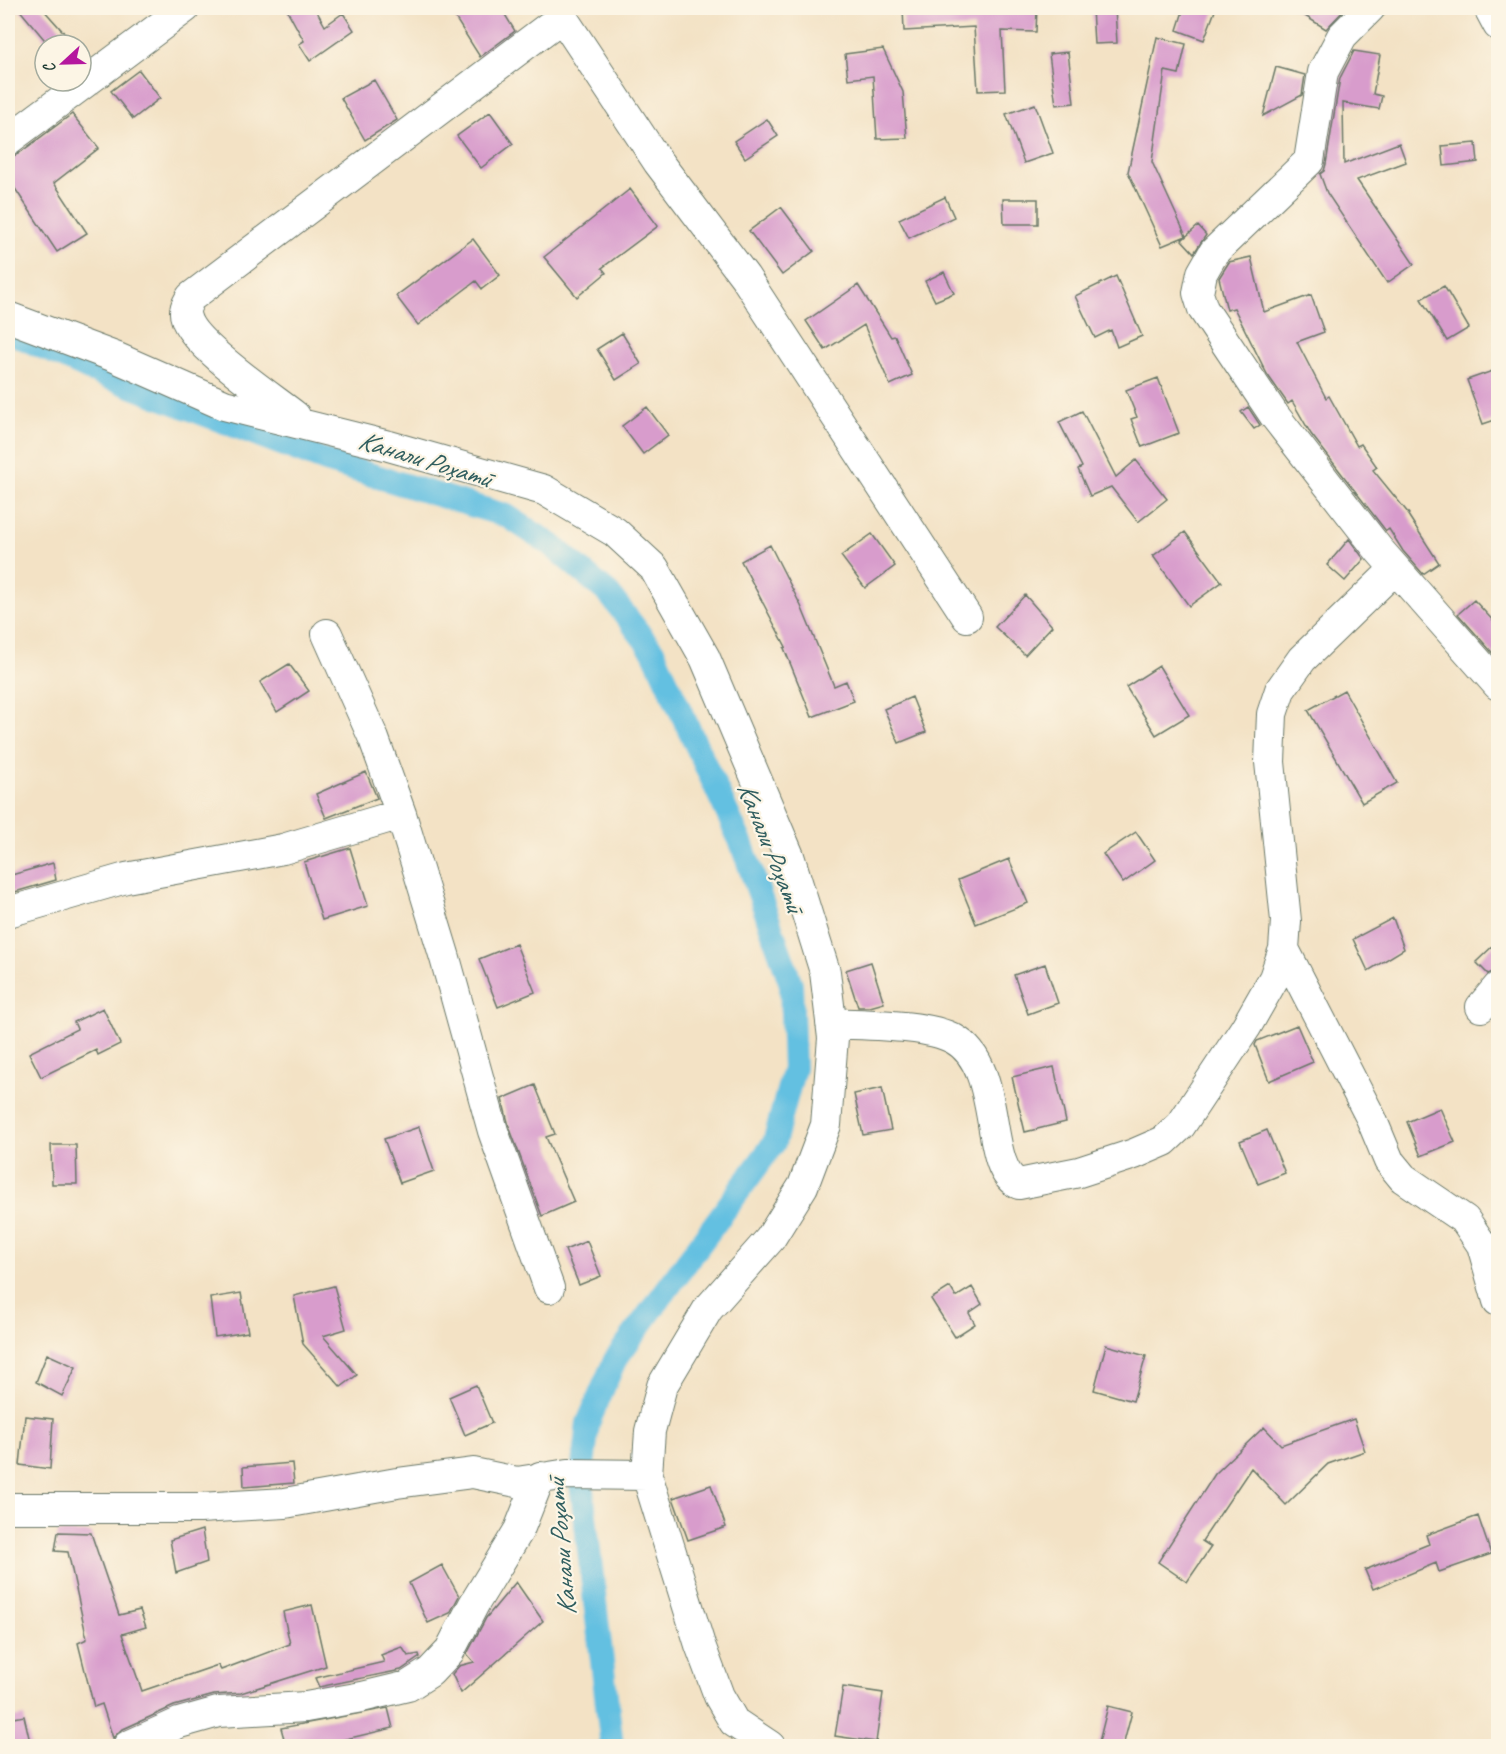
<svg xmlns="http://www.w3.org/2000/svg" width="1506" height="1754" font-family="Caveat,sans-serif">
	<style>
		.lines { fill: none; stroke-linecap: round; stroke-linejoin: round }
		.canal { stroke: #63c0e1; stroke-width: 24 }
		.building { fill: #d89ccc }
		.minor-casing { stroke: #697767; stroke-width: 32 }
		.minor { stroke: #fff; stroke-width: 30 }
		.labels { text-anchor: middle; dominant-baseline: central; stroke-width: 4.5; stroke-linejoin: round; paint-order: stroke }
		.water-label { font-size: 27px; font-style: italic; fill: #305e5f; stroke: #fcf5e5 }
	</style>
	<rect width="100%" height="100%" fill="#fcf5e5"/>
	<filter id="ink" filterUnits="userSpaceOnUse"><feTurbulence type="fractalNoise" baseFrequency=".0167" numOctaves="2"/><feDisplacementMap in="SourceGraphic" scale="12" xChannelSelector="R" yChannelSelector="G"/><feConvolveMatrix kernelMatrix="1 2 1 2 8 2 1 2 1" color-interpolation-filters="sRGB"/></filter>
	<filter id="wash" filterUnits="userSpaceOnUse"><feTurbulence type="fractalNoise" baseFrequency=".008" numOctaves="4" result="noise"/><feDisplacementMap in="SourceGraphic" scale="24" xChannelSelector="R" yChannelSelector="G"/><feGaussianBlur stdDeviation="1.35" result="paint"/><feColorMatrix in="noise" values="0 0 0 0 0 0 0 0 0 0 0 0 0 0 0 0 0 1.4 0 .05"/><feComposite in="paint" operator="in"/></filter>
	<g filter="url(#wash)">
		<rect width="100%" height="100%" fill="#f3e2c5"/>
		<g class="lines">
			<path class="canal" d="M 8,331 L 97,373 L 326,461 L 507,516 L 550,544 L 609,594 L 653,651 L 742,845 L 791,984 L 794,1068 L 774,1143 L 615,1360 L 588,1423 L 581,1483 L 612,1746"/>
		</g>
		<g id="blocks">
			<path class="building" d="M 18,8 L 42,8 L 67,36 L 57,45 L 49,45 Z
				M 286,8 L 315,8 L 325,26 L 343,13 L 354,30 L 310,61 L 299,44 L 304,41 Z
				M 449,8 L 501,8 L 515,31 L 480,57 Z
				M 903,8 L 1037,8 L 1036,32 L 1002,31 L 1005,90 L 978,91 L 974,27 L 904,31 Z
				M 1092,8 L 1115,8 L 1117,43 L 1094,44 Z
				M 1184,8 L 1216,8 L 1204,40 L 1177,30 Z
				M 1292,8 L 1346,8 L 1326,29 Z
				M 1157,37 L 1186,44 L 1179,74 L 1165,71 L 1152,162 L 1186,236 L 1162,246 L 1128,172 Z
				M 883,49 L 903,92 L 907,138 L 877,139 L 873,76 L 848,79 L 845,54 Z
				M 1354,51 L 1380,55 L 1373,94 L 1382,96 L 1379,109 L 1343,103 L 1344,164 L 1399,143 L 1406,162 L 1357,180 L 1414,264 L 1387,283 L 1327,193 L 1320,174 L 1324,171 L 1326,164 L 1340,78 Z
				M 1068,52 L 1074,103 L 1056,105 L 1049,54 Z
				M 1276,67 L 1305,75 L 1302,95 L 1263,116 Z
				M 139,70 L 160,98 L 133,119 L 111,91 Z
				M 374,80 L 397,120 L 365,140 L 341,98 Z
				M 1035,104 L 1053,153 L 1024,163 L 1006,114 Z
				M 490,112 L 513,144 L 481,168 L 457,136 Z
				M 72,114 L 99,148 L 54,183 L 87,233 L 57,252 L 8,178 L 8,158 L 18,154 Z
				M 767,119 L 778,136 L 745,158 L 734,141 Z
				M 1476,143 L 1478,162 L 1444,166 L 1442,146 Z
				M 630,189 L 658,226 L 602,268 L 606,273 L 577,297 L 544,257 Z
				M 945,197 L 954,217 L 909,238 L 899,219 Z
				M 1003,199 L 1038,199 L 1038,224 L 1004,224 Z
				M 781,207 L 814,251 L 782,275 L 749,231 Z
				M 1198,226 L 1206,235 L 1194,253 L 1182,240 Z
				M 473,239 L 500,275 L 482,289 L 476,281 L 418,325 L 396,296 Z
				M 1251,257 L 1264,312 L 1311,295 L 1324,332 L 1297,342 L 1326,398 L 1329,396 L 1357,446 L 1361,444 L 1377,467 L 1373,470 L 1409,514 L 1408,515 L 1439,563 L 1423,574 L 1403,551 L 1389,529 L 1386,531 L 1311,434 L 1292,401 L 1288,404 L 1267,374 L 1234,308 L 1227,310 L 1219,278 L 1229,262 Z
				M 944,272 L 954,293 L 935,301 L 925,281 Z
				M 1116,276 L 1142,336 L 1117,347 L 1111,330 L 1095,338 L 1075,296 Z
				M 858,285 L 891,337 L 895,336 L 912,375 L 890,385 L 864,325 L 825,350 L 806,321 Z
				M 1444,286 L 1469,328 L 1447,341 L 1421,299 Z
				M 622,333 L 641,364 L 616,380 L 597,349 Z
				M 1498,369 L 1498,419 L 1483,424 L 1467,380 Z
				M 1158,378 L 1179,433 L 1142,447 L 1131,419 L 1137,417 L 1126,390 Z
				M 647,407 L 668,435 L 643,454 L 622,426 Z
				M 1248,407 L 1260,425 L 1254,429 L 1241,412 Z
				M 1082,411 L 1116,477 L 1136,460 L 1167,499 L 1138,522 L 1111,487 L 1090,496 L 1078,469 L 1082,467 L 1059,422 Z
				M 1185,532 L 1222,582 L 1189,606 L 1153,556 Z
				M 872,534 L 895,566 L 865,588 L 841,556 Z
				M 1349,539 L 1364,559 L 1345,581 L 1327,565 Z
				M 770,545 L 801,606 L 834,686 L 846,681 L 854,701 L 812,717 L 784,648 L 786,647 L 741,561 Z
				M 1025,595 L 1052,626 L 1025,655 L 995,627 Z
				M 1474,600 L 1498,626 L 1498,659 L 1458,614 Z
				M 289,664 L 309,691 L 277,712 L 260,682 Z
				M 1159,666 L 1189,715 L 1156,735 L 1126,687 Z
				M 1344,690 L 1397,783 L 1362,803 L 1308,710 Z
				M 912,697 L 926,732 L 899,743 L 884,709 Z
				M 366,772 L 377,798 L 326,818 L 316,794 Z
				M 1136,832 L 1155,860 L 1123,883 L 1103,854 Z
				M 350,848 L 368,906 L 322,920 L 304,862 Z
				M 1009,859 L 1028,903 L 976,924 L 958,880 Z
				M 53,863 L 56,880 L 8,894 L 8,876 Z
				M 1393,918 L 1404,949 L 1368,971 L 1353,939 Z
				M 1498,941 L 1498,970 L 1488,974 L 1476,962 Z
				M 516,944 L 535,992 L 498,1007 L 479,959 Z
				M 871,962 L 884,1003 L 870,1007 L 858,1007 L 846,970 Z
				M 1045,964 L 1058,1003 L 1028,1014 L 1014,975 Z
				M 103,1008 L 120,1044 L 98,1055 L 96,1050 L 41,1077 L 29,1053 L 77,1029 L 74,1022 Z
				M 1297,1025 L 1313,1062 L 1269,1081 L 1255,1045 L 1257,1041 Z
				M 1054,1067 L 1066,1122 L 1025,1132 L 1012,1077 Z
				M 535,1085 L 555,1134 L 546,1137 L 574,1202 L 542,1216 L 509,1126 L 502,1099 Z
				M 882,1088 L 891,1130 L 863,1135 L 854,1094 Z
				M 1440,1108 L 1455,1142 L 1421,1156 L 1407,1122 Z
				M 419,1127 L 434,1171 L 400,1183 L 384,1139 Z
				M 1267,1130 L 1285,1173 L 1258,1184 L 1240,1141 Z
				M 51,1145 L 76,1145 L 77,1184 L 52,1184 Z
				M 587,1241 L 601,1276 L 579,1285 L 565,1250 Z
				M 334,1286 L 346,1329 L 323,1336 L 357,1375 L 341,1387 L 303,1344 L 294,1296 Z
				M 950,1287 L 956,1297 L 972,1287 L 982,1304 L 969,1313 L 975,1324 L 955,1337 L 931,1299 Z
				M 241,1293 L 248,1332 L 215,1337 L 210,1298 Z
				M 1106,1345 L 1146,1356 L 1133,1401 L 1094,1390 Z
				M 47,1354 L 76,1367 L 62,1396 L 36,1382 Z
				M 476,1385 L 492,1423 L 465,1435 L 449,1397 Z
				M 25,1416 L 53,1419 L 50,1469 L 20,1465 Z
				M 1354,1419 L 1365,1451 L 1328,1464 L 1286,1505 L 1251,1468 L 1202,1541 L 1211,1547 L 1187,1582 L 1158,1562 L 1215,1474 L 1264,1427 L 1281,1445 Z
				M 292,1463 L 294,1483 L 244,1487 L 243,1467 Z
				M 711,1485 L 726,1527 L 688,1540 L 673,1498 Z
				M 1478,1516 L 1491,1554 L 1439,1572 L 1436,1563 L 1373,1589 L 1365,1570 L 1429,1544 L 1426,1535 Z
				M 202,1530 L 207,1562 L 176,1573 L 170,1540 Z
				M 58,1532 L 91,1533 L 119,1615 L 140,1610 L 146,1627 L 122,1634 L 142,1691 L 218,1665 L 221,1670 L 290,1644 L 283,1612 L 312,1605 L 326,1666 L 241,1693 L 214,1695 L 174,1706 L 121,1730 L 113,1738 L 102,1704 L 94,1707 L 78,1643 L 87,1639 L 68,1552 L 55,1551 Z
				M 442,1565 L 459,1596 L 450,1613 L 428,1623 L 409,1583 Z
				M 516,1582 L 543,1621 L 461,1693 L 452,1674 L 459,1666 L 474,1662 L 467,1654 L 486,1618 Z
				M 402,1647 L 408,1656 L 419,1654 L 420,1657 L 401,1670 L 319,1687 L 315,1678 L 384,1662 L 381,1655 Z
				M 843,1687 L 883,1693 L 876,1742 L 835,1736 Z
				M 1108,1706 L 1132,1712 L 1123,1746 L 1098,1746 Z
				M 388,1708 L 393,1728 L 316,1746 L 286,1746 L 281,1728 Z
				M 24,1716 L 31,1746 L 8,1746 L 8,1719 Z"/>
		</g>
	</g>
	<g filter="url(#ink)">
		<use href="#blocks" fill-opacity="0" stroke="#697767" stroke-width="1.5"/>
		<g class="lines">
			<defs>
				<path id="minor" d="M 1370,8 L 1342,36 L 1323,72 L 1309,161 L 1214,252 L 1202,273 L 1198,293 L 1203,309 L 1274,415 L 1379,550 L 1498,685
					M 1489,8 L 1498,25
					M 562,17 L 658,162 L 745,277 L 967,617
					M 8,140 L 185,8
					M 8,317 L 115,357 L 224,405 L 389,446 L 544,490 L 615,532 L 654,568 L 705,658 L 789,856 L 825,972 L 833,1038 L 826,1125 L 803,1186 L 770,1239 L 708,1309 L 662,1386 L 650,1431 L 647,1475 L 700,1645 L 719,1696 L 734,1722 L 770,1746
					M 295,416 C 271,397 193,345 186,318 C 183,310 187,304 191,297 L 562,17 L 556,8
					M 327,634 L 374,739 L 401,814 L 445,958 L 493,1131 L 549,1288
					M 8,912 L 126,878 L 283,849 L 401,814
					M 1284,949 L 1371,1118 L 1389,1161 L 1403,1178 L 1465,1220 L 1482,1245 L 1498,1301
					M 1481,1007 L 1498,987
					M 831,1023 C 864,1025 927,1024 954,1039 C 1005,1067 982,1169 1019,1184 L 1079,1172 L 1134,1154 L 1164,1141 L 1181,1125 L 1246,1027 L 1274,978 L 1284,949 L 1286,921 L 1270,762 L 1272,714 L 1280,690 L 1302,659 L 1395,569
					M 8,1508 L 200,1508 L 285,1503 L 397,1483 L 473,1473 L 517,1482 L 568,1474 L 647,1475
					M 128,1746 L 179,1723 L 218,1712 L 306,1707 L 362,1697 L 408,1686 L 430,1672 L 449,1652 L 474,1604 L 519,1530 L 540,1477"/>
			</defs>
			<use href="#minor" class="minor-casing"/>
			<use href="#minor" class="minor"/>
		</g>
	</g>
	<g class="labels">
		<g class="water-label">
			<text transform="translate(425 459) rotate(17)">Канали Роҳатӣ</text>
			<text transform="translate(771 847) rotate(68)">Канали Роҳатӣ</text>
			<text transform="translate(561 1547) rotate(-95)">Канали Роҳатӣ</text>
		</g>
	</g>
	<rect width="1506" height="1754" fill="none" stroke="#fcf5e5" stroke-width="30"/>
	<g transform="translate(63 63) rotate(248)"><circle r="28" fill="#fcf5e5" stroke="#a4ab9e" stroke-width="1.5"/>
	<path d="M0-4.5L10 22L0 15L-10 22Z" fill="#b5179e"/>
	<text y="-9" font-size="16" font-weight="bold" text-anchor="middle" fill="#1f3d34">С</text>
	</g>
</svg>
